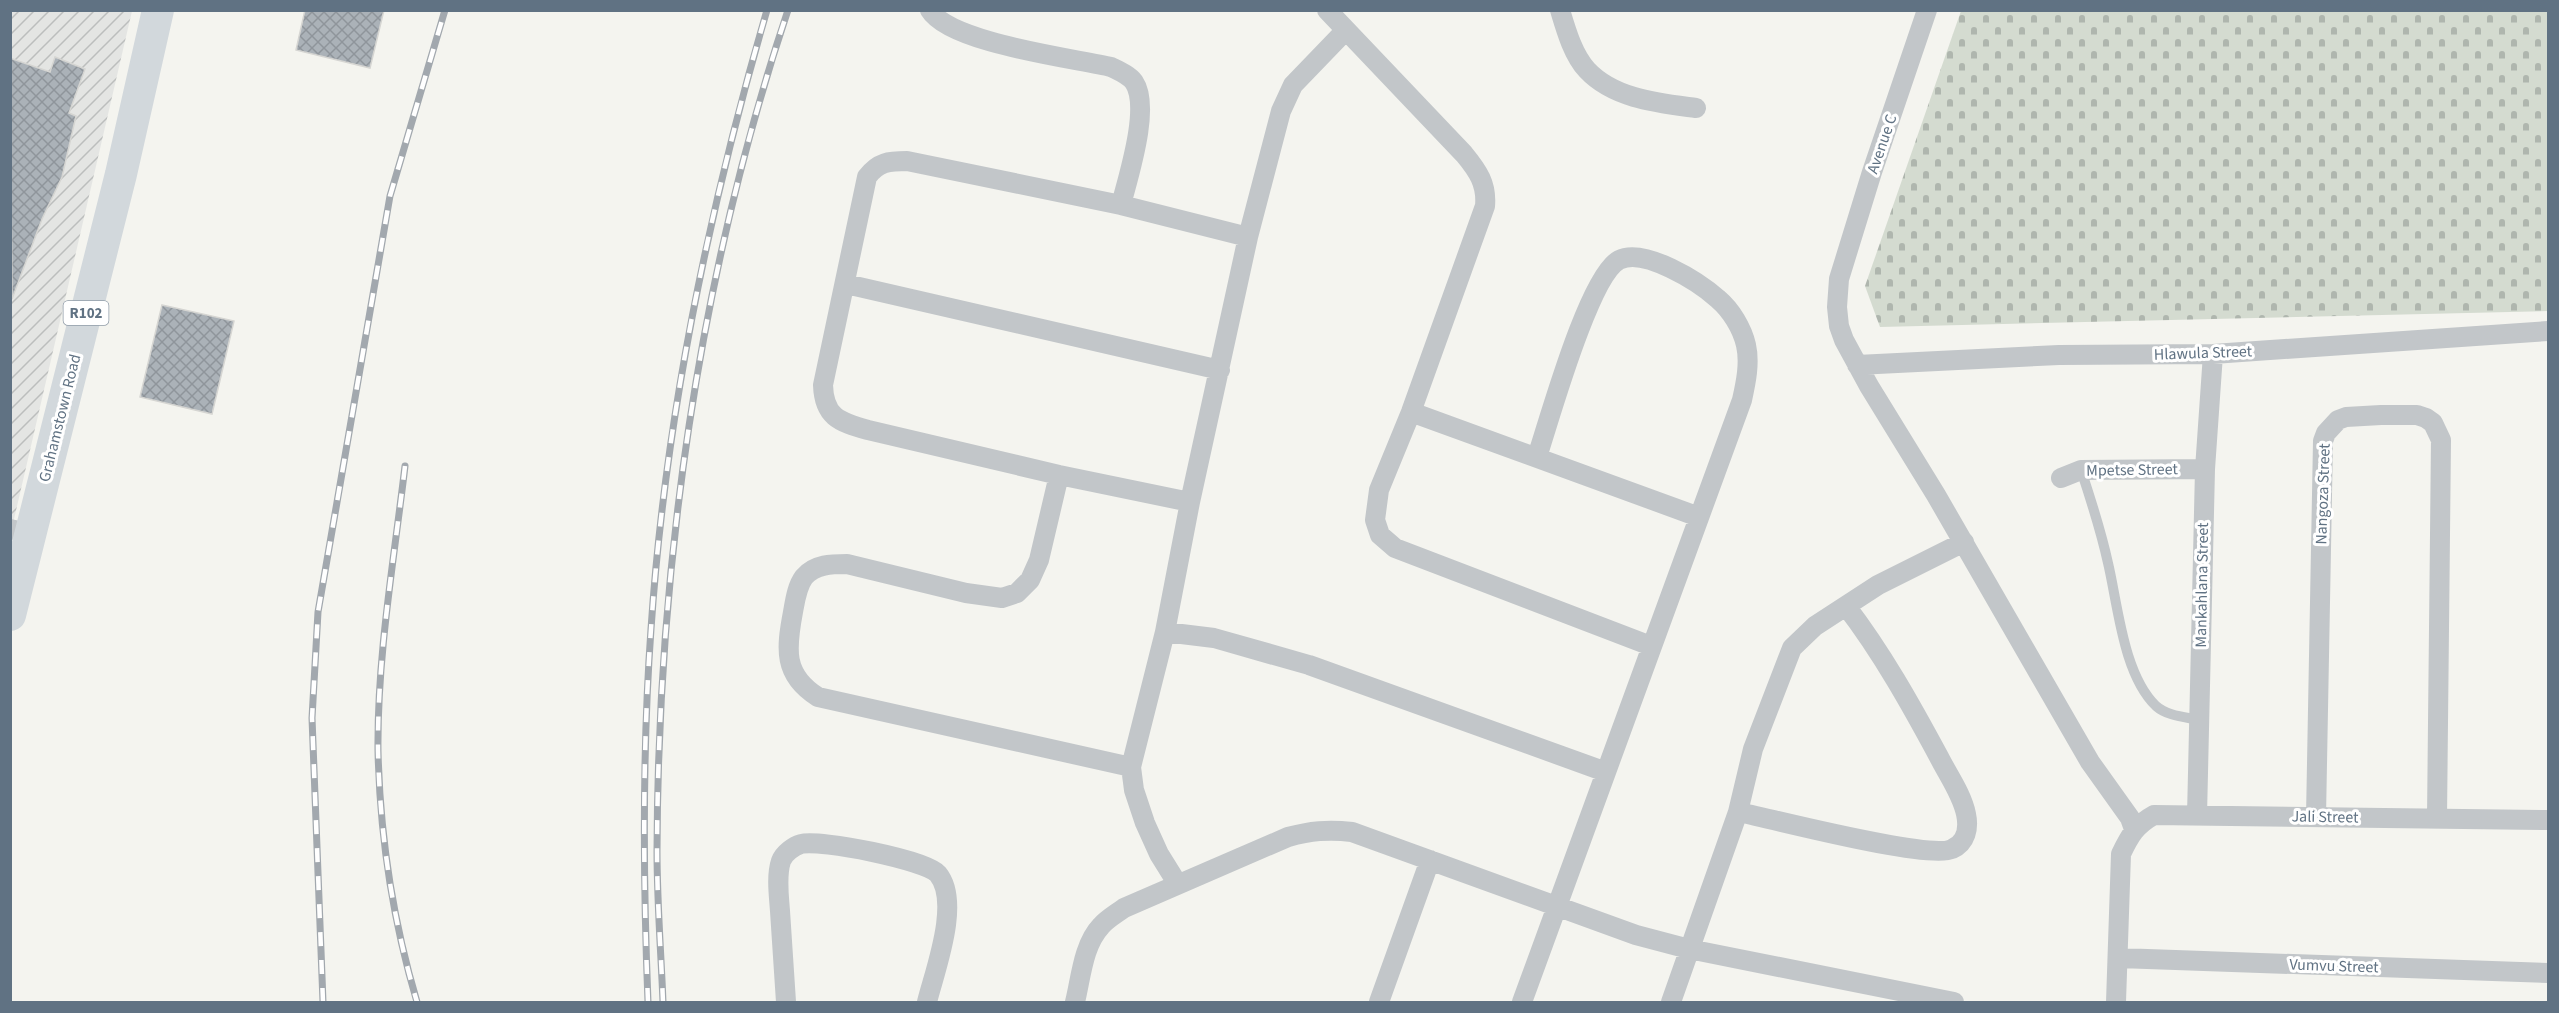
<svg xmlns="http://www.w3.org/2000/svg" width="2559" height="1013" font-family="'Source Sans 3',sans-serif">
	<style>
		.industrial { fill: url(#industrial-furrows) }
		.cemetery { fill: url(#cemetery-stones) }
		.building { fill: url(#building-cross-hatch); stroke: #d5d5d2; stroke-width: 1.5 }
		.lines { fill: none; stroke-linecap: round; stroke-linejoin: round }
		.service { stroke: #c2c6c9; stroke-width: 10 }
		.minor { stroke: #c2c6c9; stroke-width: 20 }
		.primary { stroke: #d2d8dc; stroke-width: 32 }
		.rail-casing { stroke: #a2a8ae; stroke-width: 7 }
		.rail { stroke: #fff; stroke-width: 4.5; stroke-dasharray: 14; stroke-linecap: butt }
		.labels { text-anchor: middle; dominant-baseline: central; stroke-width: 6; stroke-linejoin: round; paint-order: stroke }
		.shield { fill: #fff; stroke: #909ca8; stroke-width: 1.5 }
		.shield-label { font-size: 15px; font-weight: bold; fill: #607283 }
		.street-label { font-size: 16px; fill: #607283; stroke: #fff }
	</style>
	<defs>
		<pattern id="industrial-furrows" width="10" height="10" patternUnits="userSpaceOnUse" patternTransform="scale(1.5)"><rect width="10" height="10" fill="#e4e5e3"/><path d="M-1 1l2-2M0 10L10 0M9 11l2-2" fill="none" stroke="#bcbebd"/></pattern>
		<pattern id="cemetery-stones" width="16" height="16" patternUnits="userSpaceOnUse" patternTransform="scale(1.5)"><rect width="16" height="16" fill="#d4dbd0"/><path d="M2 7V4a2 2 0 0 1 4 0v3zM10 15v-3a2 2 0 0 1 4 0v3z" fill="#afb6ae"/></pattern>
		<pattern id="building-cross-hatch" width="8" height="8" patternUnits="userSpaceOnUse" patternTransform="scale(1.5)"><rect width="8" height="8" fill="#abb2b8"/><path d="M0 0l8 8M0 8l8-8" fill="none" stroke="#8f959b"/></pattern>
	</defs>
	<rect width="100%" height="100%" fill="#f4f4ef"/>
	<path class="industrial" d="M 11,11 L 132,11 L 11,532 Z"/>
	<path class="cemetery" d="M 1961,11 L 2548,11 L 2548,311 L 1880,327 L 1865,286 Z"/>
	<path class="building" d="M 305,10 L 384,10 L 370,68 L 296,50 Z
		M 55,57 L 85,69 L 69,113 L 76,116 L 62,177 L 42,219 L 12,299 L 10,58 L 50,72 Z
		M 162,305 L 234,321 L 212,414 L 140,397 Z"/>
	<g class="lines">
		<path class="service" d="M 2081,470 C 2091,500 2101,531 2108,563 C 2118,605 2123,674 2156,706 C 2167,716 2185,717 2199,720"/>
		<path class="minor" d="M 930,10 C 950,43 1072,58 1111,67 C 1119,71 1129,75 1134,82 C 1151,107 1128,177 1121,205
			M 1327,10 L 1464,154 C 1478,171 1487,184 1485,206 L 1411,412 L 1379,490 L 1375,520 L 1380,535 L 1395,548 L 1651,646
			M 1560,10 C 1566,30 1573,55 1587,70 C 1614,99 1659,103 1696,108
			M 1927,10 L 1872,172 L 1839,279 L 1837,307 L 1839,326 L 1844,340 L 1869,386 L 1936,495 L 2090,762 L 2130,818 L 2134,829
			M 846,284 L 1220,370
			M 1857,365 L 2059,355 L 2213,354 L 2548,331
			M 1411,412 L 1699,517
			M 1059,475 L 1039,560 L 1030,580 L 1017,593 L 1002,598 L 966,593 L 847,564 C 832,564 815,564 804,577 C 797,586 795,601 793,612 C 786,649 783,675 818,697 L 1131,767
			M 2061,478 L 2081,470 L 2205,469
			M 1190,502 L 1059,475 L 868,430 C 838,422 824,416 823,385 L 867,177 C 878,162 889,161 907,161 L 1121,205 L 1248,237
			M 10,529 L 32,534
			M 1165,632 L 1214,638 L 1309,665 L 1606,772
			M 1738,812 C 1773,819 1928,860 1952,849 C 1966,843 1969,828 1966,814 C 1962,794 1948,775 1939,757 C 1911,705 1882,653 1846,606
			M 2197,816 L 2205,469 L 2213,354
			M 2316,817 L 2323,441 L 2326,433 L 2338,420 L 2346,417 L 2381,415 L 2417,415 L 2426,418 L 2433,423 L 2441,440 L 2437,818
			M 1177,883 L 1159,854 L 1145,823 L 1134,790 L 1131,767 L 1165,632 L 1190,502 L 1248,237 L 1281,111 L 1293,85 L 1346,30
			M 2119,958 L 2548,973
			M 786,1002 C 784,972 782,942 780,911 C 779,896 776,876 781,861 C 784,853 794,846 801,844 C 820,839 926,860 938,874 C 961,902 935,970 927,1002
			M 1075,1002 C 1081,978 1083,945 1101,926 C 1107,919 1116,914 1124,908 L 1288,837 C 1310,831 1328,829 1352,832 L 1636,935 L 1689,949 L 1954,1002
			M 1379,1002 L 1430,860
			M 1522,1002 L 1742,400 C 1746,382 1750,363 1746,345 C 1742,328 1731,310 1718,299 C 1699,282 1644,247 1619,260 C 1589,276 1549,421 1537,457
			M 1671,1002 L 1738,812 L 1753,749 L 1792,648 L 1815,626 L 1878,585 L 1964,542
			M 2116,1002 L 2121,854 C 2130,835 2136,825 2154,815 L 2548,820"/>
		<path class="primary" d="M 10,615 L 121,174 L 158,10"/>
		<defs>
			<path id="rail" d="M 405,466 C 394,560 377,656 378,751 C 380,837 393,921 417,1002
				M 323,1002 L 312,718 L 318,612 L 390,196 L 445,10
				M 648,1002 C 643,878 642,754 651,629 C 665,419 708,212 767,10
				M 663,1002 C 661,952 657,902 657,851 C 658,568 698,279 788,10"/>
		</defs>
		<use href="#rail" class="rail-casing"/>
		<use href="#rail" class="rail"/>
	</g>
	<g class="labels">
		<rect class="shield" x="63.5" y="301" width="45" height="24" rx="4.5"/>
		<g class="shield-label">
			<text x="86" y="313">R102</text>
		</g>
		<g class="street-label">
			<text transform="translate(1882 144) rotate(-71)">Avenue C</text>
			<text transform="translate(2203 353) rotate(-2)">Hlawula Street</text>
			<text transform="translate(60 418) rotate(-76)">Grahamstown Road</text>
			<text transform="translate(2132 470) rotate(-1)">Mpetse Street</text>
			<text transform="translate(2323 494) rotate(-88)">Nangoza Street</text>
			<text transform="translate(2202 585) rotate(-89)">Mankahlana Street</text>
			<text transform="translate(2325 817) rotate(1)">Jali Street</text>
			<text transform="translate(2334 966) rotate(2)">Vumvu Street</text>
		</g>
	</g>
	<rect width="2559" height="1013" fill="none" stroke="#607283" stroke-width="24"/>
</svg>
